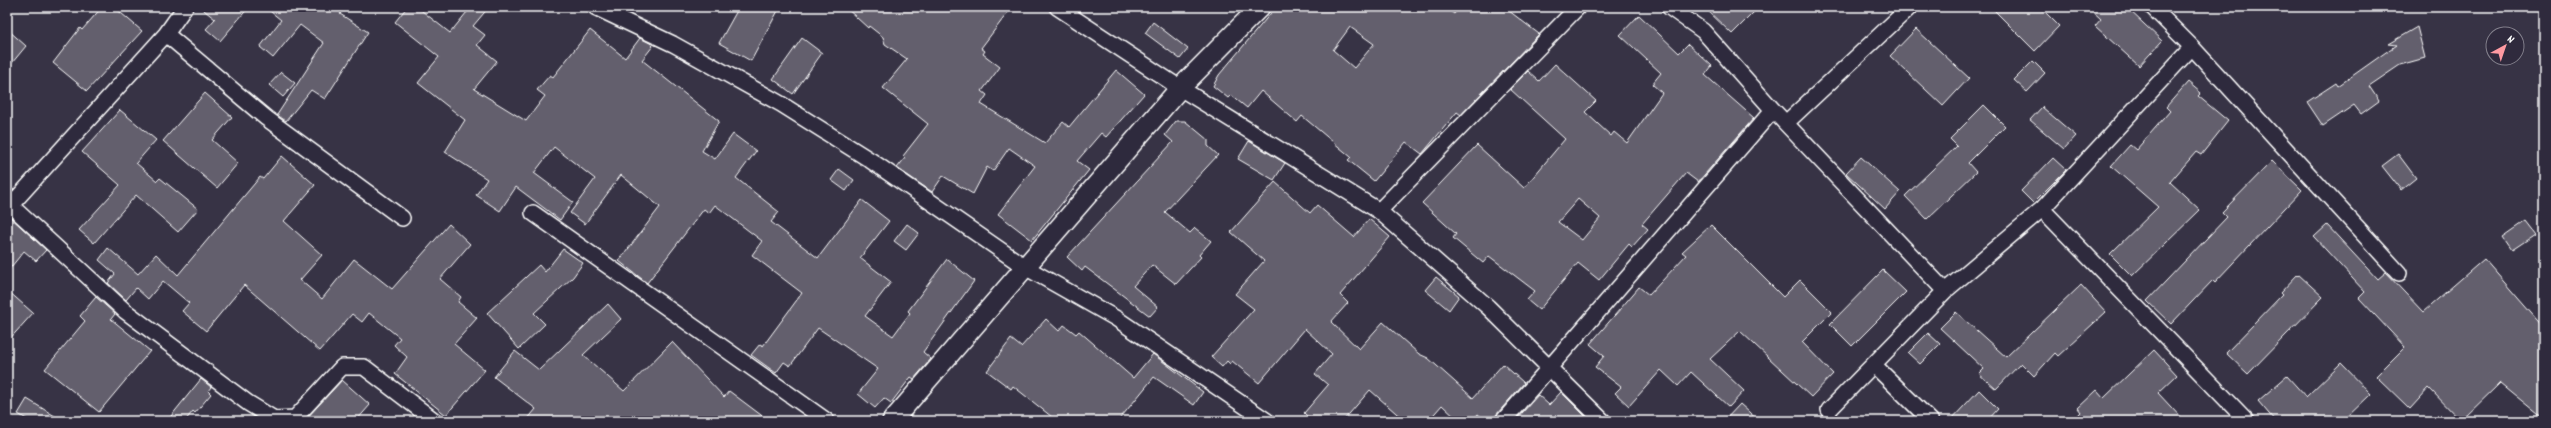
<svg xmlns="http://www.w3.org/2000/svg" width="2551" height="428" font-family="Dekko,sans-serif">
	<style>
		.building { fill: #635f6d; stroke: #fff; fill-rule: evenodd }
		.lines { fill: none; stroke-linecap: round; stroke-linejoin: round }
		.minor-casing { stroke: #fff; stroke-width: 18 }
		.tertiary-casing { stroke: #fff; stroke-width: 22 }
		.minor { stroke: #2f2a3d; stroke-width: 15 }
		.tertiary { stroke: #2f2a3d; stroke-width: 19 }
	</style>
	<rect width="100%" height="100%" fill="#373345"/>
	<filter id="ink" filterUnits="userSpaceOnUse"><feTurbulence type="fractalNoise" baseFrequency=".025" numOctaves="2"/><feDisplacementMap in="SourceGraphic" scale="8" xChannelSelector="R" yChannelSelector="G"/><feConvolveMatrix kernelMatrix="1 2 1 2 8 2 1 2 1" color-interpolation-filters="sRGB"/></filter>
	<g filter="url(#ink)">
		<path class="building" d="M 102,7 L 114,7 L 142,31 L 87,91 L 53,63 L 80,28 L 82,30 Z
			M 200,7 L 249,7 L 220,41 L 206,29 L 215,19 Z
			M 265,7 L 345,7 L 340,14 L 368,32 L 325,99 L 311,90 L 286,121 L 277,115 L 324,43 L 300,25 L 273,58 L 260,47 L 281,20 Z
			M 407,7 L 417,7 L 450,33 L 471,7 L 489,7 L 473,26 L 485,35 L 477,45 L 497,61 L 474,89 L 526,121 L 545,96 L 537,90 L 550,75 L 553,77 L 590,30 L 625,58 L 640,38 L 650,43 L 653,46 L 642,60 L 719,121 L 702,151 L 715,159 L 733,134 L 756,151 L 736,178 L 779,212 L 771,222 L 818,258 L 862,200 L 889,221 L 860,258 L 891,282 L 865,316 L 893,336 L 910,313 L 908,311 L 947,259 L 974,281 L 923,352 L 931,359 L 914,379 L 911,377 L 891,403 L 884,398 L 875,408 L 858,394 L 878,369 L 818,328 L 790,366 L 784,362 L 776,373 L 751,355 L 760,344 L 763,346 L 802,293 L 752,255 L 762,241 L 715,205 L 709,213 L 704,209 L 647,283 L 619,261 L 660,207 L 621,175 L 585,224 L 570,213 L 595,179 L 554,147 L 534,173 L 573,202 L 560,220 L 516,187 L 500,211 L 476,195 L 487,179 L 445,152 L 465,120 L 418,83 L 439,57 L 395,22 Z
			M 739,7 L 780,7 L 751,61 L 719,43 Z
			M 845,7 L 1012,7 L 981,48 L 985,51 L 983,54 L 1000,67 L 982,91 L 987,95 L 981,104 L 1045,143 L 1063,122 L 1069,127 L 1116,70 L 1144,94 L 1106,137 L 1101,133 L 1077,161 L 1089,170 L 1032,240 L 998,214 L 1035,166 L 1009,148 L 993,171 L 987,167 L 973,194 L 943,176 L 932,192 L 897,168 L 905,158 L 903,156 L 928,124 L 883,88 L 907,59 L 885,44 L 883,37 L 869,26 L 868,28 Z
			M 1276,7 L 1445,7 L 1454,14 L 1460,7 L 1504,7 L 1539,34 L 1461,115 L 1457,112 L 1422,154 L 1406,142 L 1374,181 L 1348,160 L 1351,157 L 1302,116 L 1297,122 L 1261,91 L 1247,108 L 1231,95 L 1228,98 L 1213,86 L 1219,75 ZM 1350,27 L 1374,44 L 1354,68 L 1333,50 Z
			M 1704,7 L 1759,7 L 1732,34 Z
			M 1991,7 L 2040,7 L 2059,26 L 2035,51 Z
			M 2088,7 L 2126,7 L 2162,41 L 2139,66 L 2095,26 L 2101,19 Z
			M 1639,15 L 1679,53 L 1688,44 L 1712,66 L 1705,75 L 1754,118 L 1698,182 L 1686,173 L 1642,224 L 1648,229 L 1632,247 L 1629,244 L 1599,280 L 1578,263 L 1539,310 L 1527,300 L 1535,291 L 1489,256 L 1483,263 L 1453,238 L 1456,234 L 1422,203 L 1477,145 L 1524,188 L 1565,139 L 1510,89 L 1528,71 L 1539,81 L 1555,64 L 1596,101 L 1585,112 L 1611,136 L 1614,132 L 1627,143 L 1662,93 L 1652,84 L 1661,73 L 1620,35 ZM 1578,199 L 1600,218 L 1582,240 L 1558,222 Z
			M 1153,22 L 1188,49 L 1180,59 L 1145,33 Z
			M 2417,27 L 2425,58 L 2400,65 L 2369,86 L 2379,101 L 2361,114 L 2354,105 L 2323,126 L 2307,102 L 2336,83 L 2338,86 L 2396,45 L 2388,44 Z
			M 7,29 L 26,46 L 7,69 Z
			M 1916,29 L 1969,78 L 1943,106 L 1890,56 Z
			M 802,38 L 822,53 L 793,94 L 773,79 Z
			M 2033,61 L 2045,73 L 2027,92 L 2014,80 Z
			M 281,72 L 295,83 L 283,97 L 269,85 Z
			M 2188,82 L 2201,93 L 2198,96 L 2228,121 L 2201,155 L 2196,152 L 2170,182 L 2200,210 L 2132,276 L 2110,254 L 2158,207 L 2111,166 L 2130,145 L 2136,150 L 2170,111 L 2166,107 Z
			M 205,93 L 232,117 L 212,140 L 238,163 L 217,188 L 163,141 Z
			M 1984,105 L 2005,126 L 1968,163 L 1976,172 L 1927,219 L 1905,196 L 1957,146 L 1950,139 Z
			M 2042,107 L 2076,136 L 2064,149 L 2030,120 Z
			M 120,110 L 156,140 L 136,163 L 157,181 L 160,178 L 198,209 L 178,232 L 136,195 L 94,243 L 79,230 L 120,185 L 82,152 Z
			M 1176,121 L 1185,121 L 1208,140 L 1208,146 L 1218,155 L 1165,212 L 1190,233 L 1195,228 L 1211,241 L 1199,255 L 1201,257 L 1176,284 L 1152,265 L 1133,286 L 1158,307 L 1150,316 L 1085,267 L 1082,271 L 1067,257 L 1173,142 L 1165,135 Z
			M 1249,141 L 1285,163 L 1274,180 L 1238,159 Z
			M 2398,154 L 2416,178 L 2401,190 L 2382,166 Z
			M 282,156 L 315,185 L 284,221 L 322,255 L 300,280 L 322,299 L 354,259 L 392,289 L 449,224 L 470,244 L 440,279 L 461,297 L 458,302 L 477,318 L 454,344 L 485,370 L 446,415 L 395,374 L 407,357 L 394,345 L 400,338 L 369,313 L 362,322 L 352,314 L 320,351 L 244,285 L 206,331 L 182,311 L 189,303 L 163,281 L 148,299 L 136,288 L 126,300 L 108,283 L 115,274 L 99,260 L 108,248 L 138,274 L 156,254 L 178,275 L 260,177 L 263,179 Z
			M 1861,157 L 1900,192 L 1885,209 L 1846,173 Z
			M 2053,158 L 2066,170 L 2033,203 L 2021,191 Z
			M 2272,161 L 2302,190 L 2215,282 L 2213,280 L 2171,324 L 2147,301 L 2227,217 L 2222,212 Z
			M 839,169 L 854,180 L 846,191 L 831,180 Z
			M 1275,182 L 1310,213 L 1317,205 L 1354,237 L 1369,219 L 1390,237 L 1340,295 L 1348,303 L 1331,322 L 1359,349 L 1383,322 L 1419,354 L 1428,358 L 1473,398 L 1503,364 L 1524,383 L 1496,415 L 1494,421 L 1486,421 L 1478,414 L 1471,421 L 1459,421 L 1442,405 L 1428,421 L 1405,421 L 1370,390 L 1343,421 L 1312,421 L 1304,413 L 1328,385 L 1315,374 L 1332,354 L 1305,329 L 1259,383 L 1232,361 L 1230,364 L 1227,361 L 1222,367 L 1211,357 L 1254,309 L 1235,294 L 1264,261 L 1231,232 Z
			M 7,214 L 46,250 L 36,261 L 24,251 L 7,272 Z
			M 2526,221 L 2536,234 L 2512,250 L 2503,237 Z
			M 907,224 L 919,233 L 906,250 L 894,241 Z
			M 1711,225 L 1783,297 L 1800,280 L 1832,312 L 1802,342 L 1833,374 L 1811,397 L 1740,331 L 1710,359 L 1744,391 L 1729,407 L 1691,372 L 1678,386 L 1661,370 L 1629,406 L 1615,393 L 1621,387 L 1595,367 L 1604,356 L 1590,344 L 1639,287 L 1649,295 L 1686,255 L 1682,252 Z
			M 2327,225 L 2378,280 L 2386,273 L 2423,312 L 2484,259 L 2544,328 L 2544,419 L 2500,383 L 2461,421 L 2429,388 L 2410,409 L 2376,376 L 2405,347 L 2359,298 L 2365,292 L 2314,237 Z
			M 563,249 L 583,263 L 573,277 L 534,313 L 545,324 L 519,349 L 487,313 L 539,265 L 545,272 Z
			M 1883,270 L 1906,292 L 1852,346 L 1830,324 Z
			M 2298,274 L 2323,297 L 2248,374 L 2226,353 L 2282,295 L 2280,293 Z
			M 1436,277 L 1459,296 L 1449,310 L 1425,290 Z
			M 2081,285 L 2106,312 L 2058,356 L 2055,353 L 2034,376 L 2021,363 L 1996,389 L 1979,374 L 1984,369 L 1940,328 L 1956,312 L 2006,357 Z
			M 7,290 L 33,313 L 7,342 Z
			M 96,297 L 115,314 L 111,319 L 150,351 L 99,412 L 45,369 L 85,321 L 80,316 Z
			M 608,304 L 621,319 L 583,355 L 624,391 L 672,342 L 724,397 L 729,391 L 769,421 L 526,421 L 536,409 L 494,377 L 515,351 L 539,370 Z
			M 1046,319 L 1059,331 L 1064,325 L 1076,334 L 1079,331 L 1133,378 L 1153,354 L 1203,392 L 1194,405 L 1154,377 L 1118,421 L 1057,421 L 1013,386 L 1011,389 L 987,371 L 1011,339 L 1021,347 Z
			M 1928,333 L 1940,344 L 1920,364 L 1908,353 Z
			M 2154,350 L 2177,375 L 2158,393 L 2184,421 L 2072,421 L 2081,412 L 2078,408 L 2097,390 L 2104,398 Z
			M 2341,363 L 2371,394 L 2343,421 L 2275,421 L 2258,401 L 2287,376 L 2306,397 Z
			M 201,379 L 211,387 L 208,391 L 211,394 L 195,413 L 193,411 L 185,421 L 167,421 Z
			M 342,380 L 370,405 L 356,421 L 304,421 Z
			M 1979,390 L 1998,409 L 1987,421 L 1950,421 Z
			M 1561,392 L 1590,421 L 1515,421 L 1538,395 L 1549,405 Z
			M 27,399 L 63,421 L 30,421 L 18,414 Z
			M 1740,404 L 1759,421 L 1724,421 Z"/>
		<g class="lines">
			<defs>
				<path id="minor" d="M 595,7 L 673,44 L 781,104 L 870,160 L 1025,267 L 1117,319 L 1267,421
					M 1057,7 L 1180,88 L 1379,211 L 1488,307 L 1603,421
					M 1669,7 L 1703,31 L 1773,110 L 1945,291
					M 2152,7 L 2192,47 L 2399,273
					M 166,34 L 266,118 L 402,218
					M 1786,123 L 1910,7
					M 7,202 L 125,311 L 248,403 L 274,419 L 295,418 L 342,367 L 364,367 L 435,421
					M 11,205 L 166,34 L 185,7
					M 2042,209 L 2247,421
					M 1379,211 L 1578,7
					M 533,213 L 827,421
					M 1874,365 L 1931,421
					M 1829,410 L 1945,291 L 2042,209 L 2192,47
					M 1503,421 L 1773,110"/>
				<path id="tertiary" d="M 892,421 L 1180,88 L 1260,7"/>
			</defs>
			<use href="#minor" class="minor-casing"/>
			<use href="#tertiary" class="tertiary-casing"/>
			<use href="#minor" class="minor"/>
			<use href="#tertiary" class="tertiary"/>
		</g>
	</g>
	<rect width="2551" height="428" fill="none" stroke="#2f2a3d" stroke-width="24"/>
	<rect x="12" y="12" width="2527" height="404" fill="none" stroke="#fff" stroke-width="1.5" filter="url(#ink)"/>
	<g transform="translate(2505 46) rotate(40)"><circle r="19" fill="#2f2a3d" stroke="#827f8b"/>
	<path d="M0-3L7 15L0 10L-7 15Z" fill="#ff9aa2"/>
	<text y="-6" font-size="11" font-weight="bold" text-anchor="middle" fill="#ffffff">N</text>
	</g>
</svg>
